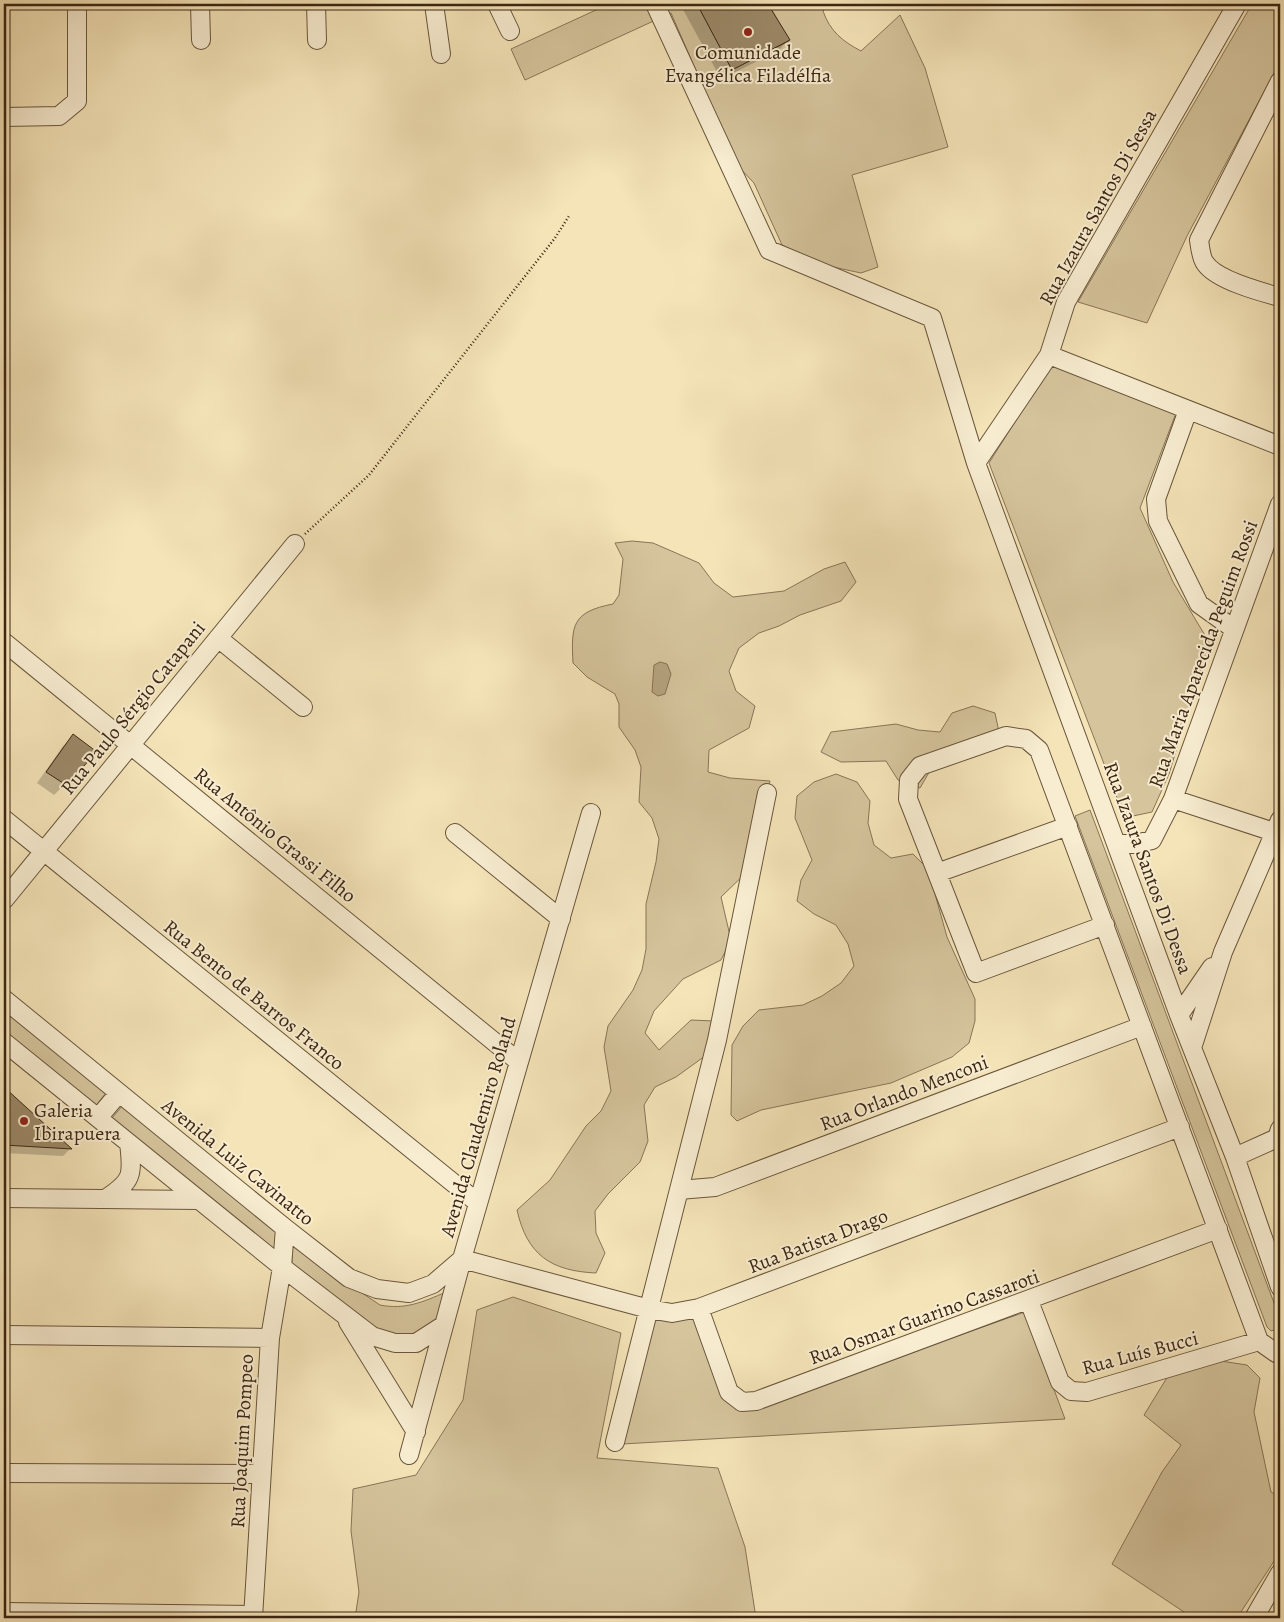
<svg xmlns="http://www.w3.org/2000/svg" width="1284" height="1622" font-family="Alegreya,serif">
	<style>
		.green { fill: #d5c49c; stroke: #887558 }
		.water { fill: #b5a380; stroke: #857154 }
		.shadow { fill: #0003 }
		.building { fill: #9c8969; stroke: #3c2613 }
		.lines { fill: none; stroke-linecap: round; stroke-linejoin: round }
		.minor-casing { stroke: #6a563c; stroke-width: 20 }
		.path { stroke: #3c2613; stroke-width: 2.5; stroke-dasharray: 1 2.5; stroke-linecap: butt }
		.minor { stroke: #f8edd1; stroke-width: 18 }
		.poi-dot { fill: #8f2418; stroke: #f8edd1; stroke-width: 2 }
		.labels { text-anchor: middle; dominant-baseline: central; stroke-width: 4; stroke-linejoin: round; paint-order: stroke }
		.poi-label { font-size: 20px; fill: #3c2613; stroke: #f8edd1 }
		.street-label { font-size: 20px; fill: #3c2613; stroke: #f8edd1 }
	</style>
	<rect width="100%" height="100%" fill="#f4e4b8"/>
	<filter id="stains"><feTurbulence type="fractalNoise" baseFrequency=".004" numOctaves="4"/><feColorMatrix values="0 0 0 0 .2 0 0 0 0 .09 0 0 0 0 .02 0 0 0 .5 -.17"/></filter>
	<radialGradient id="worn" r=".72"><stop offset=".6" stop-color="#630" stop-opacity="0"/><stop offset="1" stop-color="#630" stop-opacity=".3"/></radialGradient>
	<path class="green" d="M 609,4 L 697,4 L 732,69 L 789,41 L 768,4 L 798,4 L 800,6 L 803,4 L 830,4 L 823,11 C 830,31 842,41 861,51 L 900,15 L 925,68 L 948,147 L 852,175 L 878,267 L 861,273 L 824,265 L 782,245 L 754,183 L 737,165 L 671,13 L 525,80 L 511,49 Z
		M 1252,4 L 1280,4 L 1280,62 L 1187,236 L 1147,323 L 1078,302 Z
		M 1052,363 L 1176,413 L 1140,508 L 1173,582 L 1209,642 L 1169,774 L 1152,812 L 1133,816 L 1122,811 L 989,463 Z
		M 632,541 L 653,543 L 699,563 L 714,583 L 733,597 L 784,591 L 824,569 L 845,562 L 856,582 L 841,601 L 800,615 L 779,626 L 759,633 L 739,648 L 729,671 L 736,691 L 755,706 L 749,728 L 709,750 L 708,772 L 730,778 L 770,781 L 751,868 L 721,897 L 731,940 L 721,960 L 683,979 L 654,1011 L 645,1033 L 659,1050 L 691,1020 L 714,1021 L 705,1056 L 676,1077 L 655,1087 L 644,1105 L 648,1141 L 640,1162 L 608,1194 L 595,1211 L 596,1233 L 605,1253 L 596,1273 C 551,1271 527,1255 517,1210 L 550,1180 L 586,1126 L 601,1111 L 611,1091 L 604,1047 L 608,1026 L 633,990 L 642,970 L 646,949 L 646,904 L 656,862 L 659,839 L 652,818 L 639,802 L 641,767 L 635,750 L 619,727 L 619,704 L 615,694 L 587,677 L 573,663 C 571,625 572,612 613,604 L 619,595 L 623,559 L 615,543 Z
		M 973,706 L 995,713 L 999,732 L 931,769 L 920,788 L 898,780 L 886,761 L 841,762 L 821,752 L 831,732 L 896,724 L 918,730 L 940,732 L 952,713 Z
		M 836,774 L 857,782 L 870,801 L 868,823 L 874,845 L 891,858 L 913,854 L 928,869 L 947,937 L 975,999 L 975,1021 L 969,1043 L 952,1057 L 891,1083 L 761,1110 L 737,1121 L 731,1115 L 732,1045 L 743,1026 L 759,1010 L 803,1005 L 822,996 L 841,983 L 854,966 L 848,944 L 836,925 L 814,914 L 797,901 L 801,880 L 812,860 L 795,818 L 797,796 L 814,782 Z
		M 1090,810 L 1280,1319 L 1280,1328 L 1271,1331 L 1267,1327 L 1075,816 Z
		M 4,1009 L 106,1093 L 94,1108 L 4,1034 Z
		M 123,1105 L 278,1232 L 278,1255 L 112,1118 Z
		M 292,1246 L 380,1305 C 405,1310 423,1302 446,1292 L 439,1322 L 415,1338 L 384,1332 L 364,1322 L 292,1266 Z
		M 513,1297 L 621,1333 L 597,1458 L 718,1468 L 745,1547 L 756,1618 L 355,1618 L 359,1592 L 351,1531 L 353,1489 L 416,1475 L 463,1400 L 477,1310 Z
		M 1025,1312 L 1065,1419 L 622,1444 L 652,1315 L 695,1319 L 725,1399 L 751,1409 Z
		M 1214,1360 L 1247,1365 L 1260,1378 L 1254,1412 L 1271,1492 L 1280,1497 L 1280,1552 L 1237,1618 L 1193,1618 L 1112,1564 L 1162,1472 L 1181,1445 L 1144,1415 L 1168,1376 Z"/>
	<path class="water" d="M 660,662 L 667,664 L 671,674 L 665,694 L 658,696 L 652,692 L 654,665 Z"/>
	<path class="shadow" d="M 680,4 L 768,4 L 788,40 L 778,51 L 721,79 Z
		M 73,736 L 65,784 L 54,795 L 37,783 L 63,746 Z
		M 4,1088 L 70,1149 L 63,1156 L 4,1153 Z"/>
	<path class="building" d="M 697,4 L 768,4 L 790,40 L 732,70 Z
		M 73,734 L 97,752 L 66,785 L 46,772 Z
		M 4,1087 L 72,1149 L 4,1145 L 4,1125 L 10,1116 L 4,1112 Z"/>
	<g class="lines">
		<defs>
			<path id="minor" d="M 200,4 L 201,40
				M 316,4 L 317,40
				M 434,4 L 441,54
				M 497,4 L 510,31
				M 655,4 L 769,250 L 932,318 L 976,463 L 1179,1015 L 1235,1157 L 1280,1287
				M 1280,81 L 1199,240 C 1200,246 1201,258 1205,263 C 1216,280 1261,292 1280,297
				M 4,117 L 59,116 L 77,101 L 77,4
				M 1049,355 L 1280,446
				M 1188,410 L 1156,499 L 1158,521 L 1199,604 L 1234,629
				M 976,463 L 1049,355 L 1066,302 L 1237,4
				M 218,638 L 303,707
				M 4,642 L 519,1062
				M 1173,799 L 1280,834
				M 4,819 L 478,1203
				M 455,833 L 561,919
				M 1117,844 L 1135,844 L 1152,840 L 1173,799 L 1280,504
				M 937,873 L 1068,826
				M 4,900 L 295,544
				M 1105,925 L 976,973 L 908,799 L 909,780 L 920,766 L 1006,736 L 1026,739 L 1039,750 L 1259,1341 L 1276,1353
				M 4,999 L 285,1228 L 349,1278 L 377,1289 L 409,1293 L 433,1284 L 462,1259
				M 1179,1015 L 1212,967
				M 4,1042 L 282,1267 L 372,1336 L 395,1343 L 416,1343 L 444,1325
				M 1192,1048 L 1223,952 L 1280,820
				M 98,1118 L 119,1093
				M 1235,1157 L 1277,1138 L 1280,1129
				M 679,1190 L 715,1187 L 1142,1026
				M 4,1198 L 199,1200
				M 105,1199 C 133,1181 133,1175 129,1143
				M 462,1259 L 649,1309 L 672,1313 L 699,1308 L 1180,1127
				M 1029,1301 L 1060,1382 L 1071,1391 L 1087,1392 L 1259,1341
				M 699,1308 L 729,1392 L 742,1402 L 756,1401 L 1218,1229
				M 348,1322 L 416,1432
				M 4,1335 L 270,1338
				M 615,1442 L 717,1040 L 767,793
				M 409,1455 L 462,1259 L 591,813
				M 4,1473 L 261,1474
				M 4,1612 L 253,1615
				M 253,1618 L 270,1338 L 282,1267 L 285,1228
				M 1254,1618 L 1280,1573"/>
		</defs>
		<use href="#minor" class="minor-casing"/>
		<path class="path" d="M 305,534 L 369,475 L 555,238 L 569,216"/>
		<use href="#minor" class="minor"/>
	</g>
	<g class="poi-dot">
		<circle cx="748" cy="32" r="5"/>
		<circle cx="24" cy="1121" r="5"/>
	</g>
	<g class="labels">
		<g class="poi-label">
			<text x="748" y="52">Comunidade<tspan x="748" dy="23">Evangélica Filadélfia</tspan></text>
			<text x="34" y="1110" text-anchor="start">Galeria<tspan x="34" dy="23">Ibirapuera</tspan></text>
		</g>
		<g class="street-label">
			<text transform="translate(1098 207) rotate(-61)">Rua Izaura Santos Di Sessa</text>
			<text transform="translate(1203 654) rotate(-70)">Rua Maria Aparecida Peguim Rossi</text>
			<text transform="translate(133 708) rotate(-51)">Rua Paulo Sérgio Catapani</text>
			<text transform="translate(275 835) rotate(39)">Rua Antônio Grassi Filho</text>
			<text transform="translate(1148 868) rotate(70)">Rua Izaura Santos Di Dessa</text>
			<text transform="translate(254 995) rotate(39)">Rua Bento de Barros Franco</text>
			<text transform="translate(904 1093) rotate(-21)">Rua Orlando Menconi</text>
			<text transform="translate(478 1127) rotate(-74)">Avenida Claudemiro Roland</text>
			<text transform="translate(238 1162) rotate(39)">Avenida Luiz Cavinatto</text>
			<text transform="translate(818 1241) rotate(-21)">Rua Batista Drago</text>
			<text transform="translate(924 1317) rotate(-20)">Rua Osmar Guarino Cassaroti</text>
			<text transform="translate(1140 1353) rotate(-15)">Rua Luís Bucci</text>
			<text transform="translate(242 1441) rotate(-87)">Rua Joaquim Pompeo</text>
		</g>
	</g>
	<rect width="1284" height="1622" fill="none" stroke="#f4e4b8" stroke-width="20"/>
	<rect x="5" y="5" width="1274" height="1612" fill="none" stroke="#3c2613" stroke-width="2.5"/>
	<rect x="10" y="10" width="1264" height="1602" fill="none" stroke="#3c2613"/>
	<rect width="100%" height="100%" filter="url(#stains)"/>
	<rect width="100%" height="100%" fill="url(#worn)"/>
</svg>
